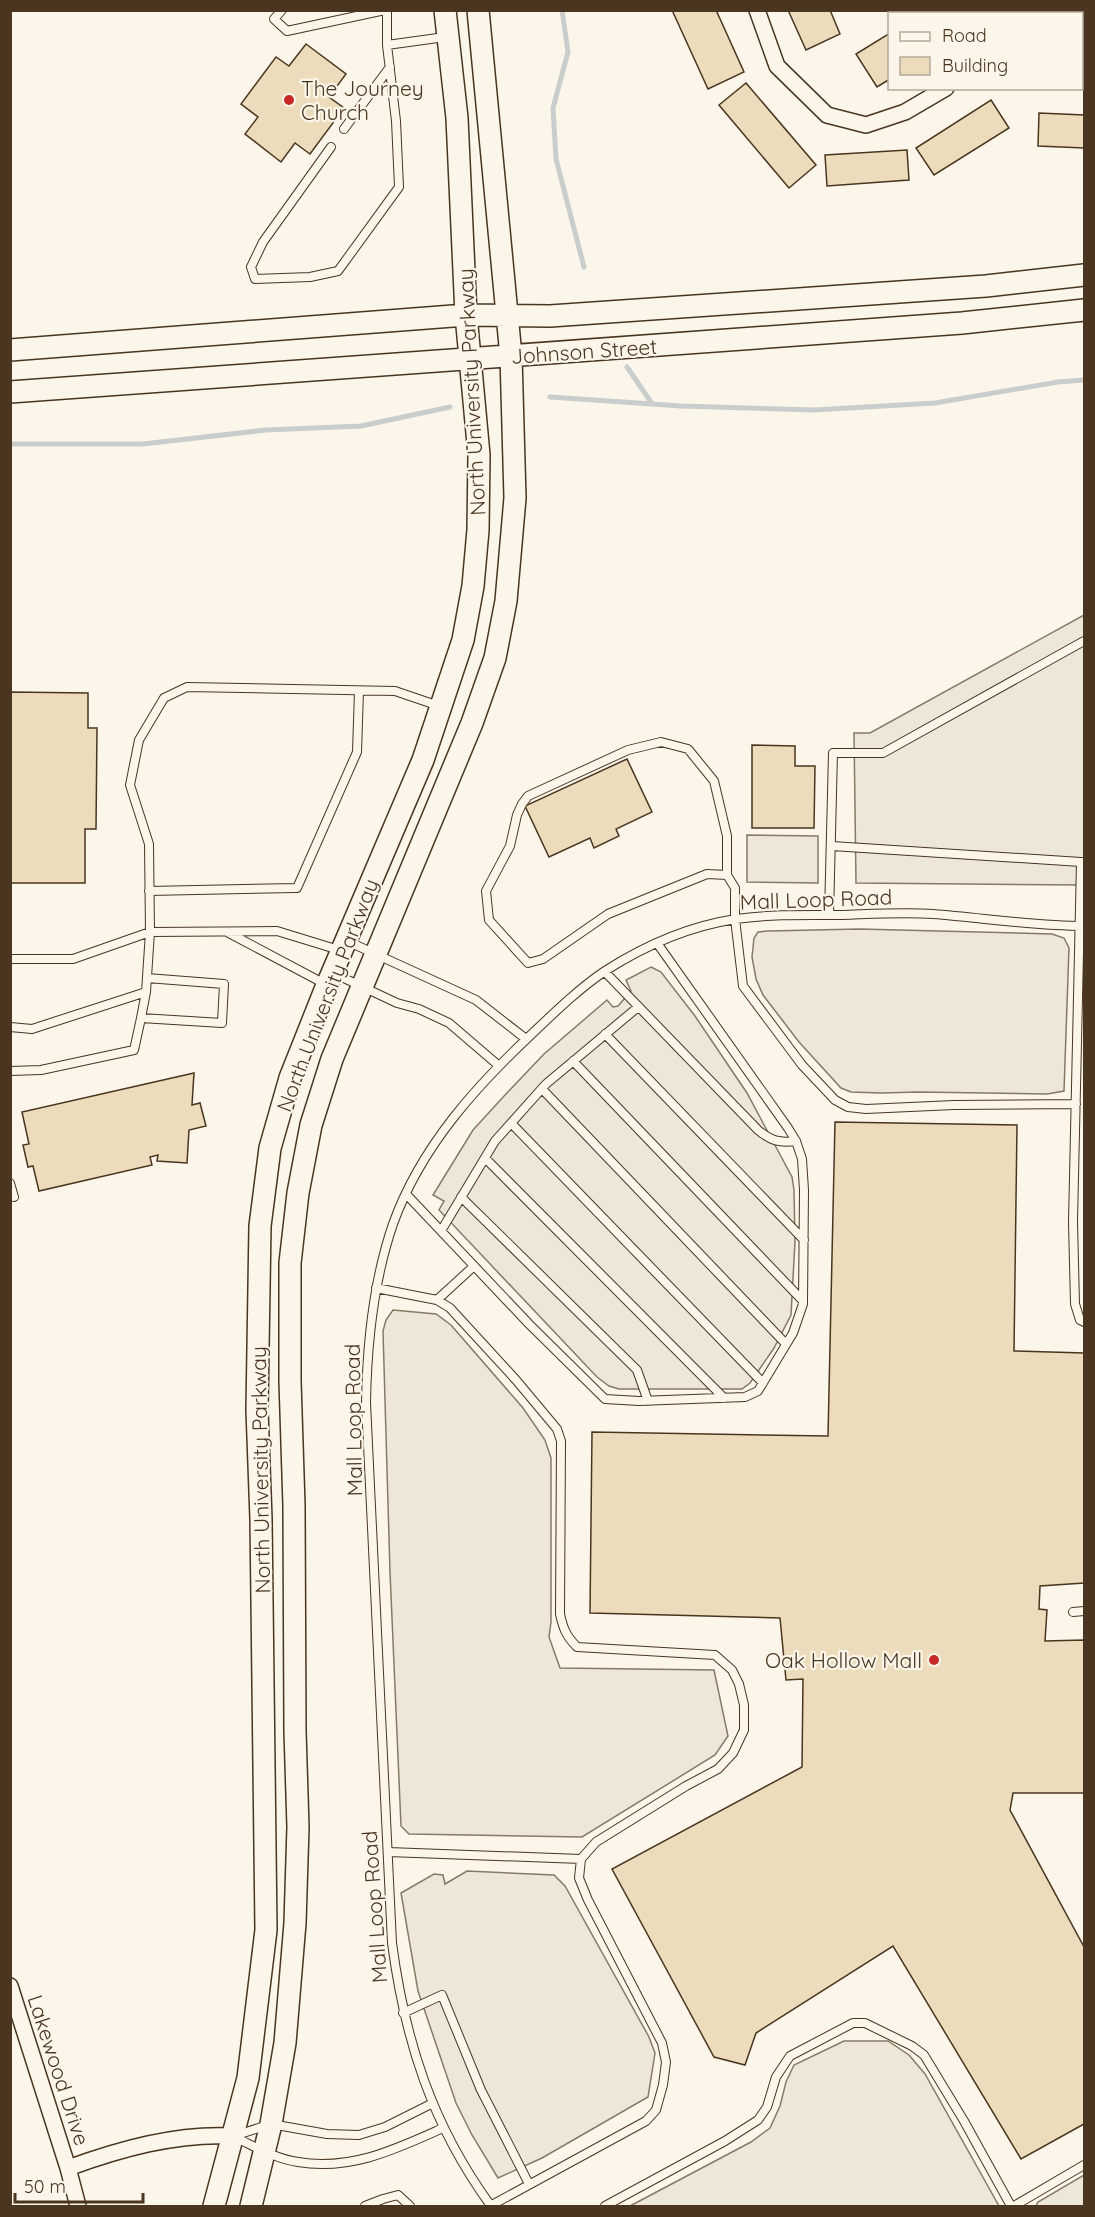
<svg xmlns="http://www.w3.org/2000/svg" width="1095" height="2217" font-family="Quicksand,sans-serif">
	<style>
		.parking { fill: #ede7d9; stroke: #887966; stroke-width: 1.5 }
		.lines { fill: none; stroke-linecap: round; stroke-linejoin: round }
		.stream { stroke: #c9cecd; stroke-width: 5 }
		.building { fill: #ecdcbc; stroke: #4a3520; stroke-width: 1.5 }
		.lane-casing { stroke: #4a3520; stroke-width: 10 }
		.street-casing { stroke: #4a3520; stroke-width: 18 }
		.secondary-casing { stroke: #4a3520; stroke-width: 24 }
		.lane { stroke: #fbf6e9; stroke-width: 8 }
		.street { stroke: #fbf6e9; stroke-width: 15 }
		.secondary { stroke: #fbf6e9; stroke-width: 21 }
		.poi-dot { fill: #c62828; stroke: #fbf6e9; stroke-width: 2 }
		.labels { text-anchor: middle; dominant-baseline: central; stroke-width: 4.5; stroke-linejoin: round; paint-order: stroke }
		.poi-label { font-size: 21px; fill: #4a3520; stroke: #fbf6e9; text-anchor: start }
		.street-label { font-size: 21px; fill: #4a3520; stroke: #fbf6e9 }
	</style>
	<rect width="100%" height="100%" fill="#fbf6e9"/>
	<path class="parking" d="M 1084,615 L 1084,885 L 856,883 L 854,733 L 870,733 Z
		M 747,835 L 818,836 L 818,883 L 747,882 Z
		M 859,929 L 1052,934 L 1064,938 L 1069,948 L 1064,1091 L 1047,1094 L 918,1092 L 881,1093 L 851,1092 L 841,1088 L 799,1042 L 763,995 L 756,979 L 752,957 L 754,938 L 758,932 L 768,931 Z
		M 651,967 L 661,972 L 695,1016 L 747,1093 L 792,1177 L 794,1190 L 795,1242 L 791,1315 L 774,1348 L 750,1383 L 742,1389 L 619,1389 L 609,1386 L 597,1377 L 439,1210 L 444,1201 L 433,1195 L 473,1130 L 505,1095 L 544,1054 L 607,1000 L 613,1007 L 618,1006 L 631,991 L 626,980 Z
		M 393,1310 L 436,1314 L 451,1325 L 523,1408 L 545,1440 L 551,1458 L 551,1622 L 549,1637 L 560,1668 L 714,1670 L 728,1736 L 715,1755 L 582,1837 L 409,1834 L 401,1826 L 390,1572 L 383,1331 L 386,1320 Z
		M 467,1871 L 554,1875 L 565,1886 L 649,2037 L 655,2053 L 648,2097 L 542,2158 L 498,2178 L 472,2135 L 456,2103 L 418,1991 L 401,1893 L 434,1874 L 443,1875 L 445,1884 Z
		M 844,2041 L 888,2041 L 909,2055 L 925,2074 L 999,2206 L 630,2206 L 751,2142 L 770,2128 L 780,2106 L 786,2082 L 794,2065 Z
		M 1084,2175 L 1084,2206 L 1036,2206 L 1038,2202 Z"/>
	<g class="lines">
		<path class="stream" d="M 562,10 L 568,52 L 553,108 L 556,159 L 584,267
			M 627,367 L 651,402
			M 550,397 L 681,406 L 814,410 L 935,403 L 1058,382 L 1084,380
			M 10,444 L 143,444 L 266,430 L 361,426 L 450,407"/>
	</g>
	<path class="building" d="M 672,10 L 716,10 L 744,72 L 708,89 Z
		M 788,10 L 830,10 L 840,34 L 806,50 Z
		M 971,10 L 1073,10 L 1073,14 L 971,14 Z
		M 890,33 L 890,79 L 877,87 L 856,54 Z
		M 306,44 L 346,74 L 329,97 L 344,108 L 310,154 L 295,143 L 281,162 L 245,134 L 258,117 L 241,104 L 276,57 L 289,66 Z
		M 746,83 L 816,165 L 789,188 L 719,105 Z
		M 991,100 L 1009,128 L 934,175 L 916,148 Z
		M 1039,113 L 1084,115 L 1084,148 L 1038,146 Z
		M 907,150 L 909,180 L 827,186 L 825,155 Z
		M 10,692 L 88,693 L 88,728 L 97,728 L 96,829 L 85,829 L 85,883 L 10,883 Z
		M 752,745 L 795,746 L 795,766 L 815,766 L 814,828 L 752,828 Z
		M 627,759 L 652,812 L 616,829 L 619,836 L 594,848 L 590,838 L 549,857 L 525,806 Z
		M 194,1073 L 192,1105 L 200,1103 L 206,1126 L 189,1130 L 187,1163 L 157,1161 L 158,1155 L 150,1157 L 152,1165 L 39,1191 L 33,1166 L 28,1167 L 23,1145 L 29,1144 L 22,1112 Z
		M 835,1122 L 1017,1125 L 1014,1351 L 1084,1353 L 1084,1583 L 1040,1586 L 1039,1609 L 1047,1610 L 1045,1641 L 1084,1640 L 1084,1793 L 1013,1793 L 1010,1810 L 1084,1947 L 1084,2124 L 1021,2159 L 893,1946 L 756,2033 L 745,2065 L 714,2057 L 612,1869 L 802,1767 L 803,1679 L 786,1680 L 780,1618 L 590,1613 L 592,1432 L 828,1436 Z"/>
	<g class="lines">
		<defs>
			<path id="lane" d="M 282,10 L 274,19 L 287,31 L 385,10
				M 387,45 L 445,37
				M 344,129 L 390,67
				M 331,147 L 263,242 L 251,267 L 255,279 L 310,277 L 338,271 L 399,187 L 396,121 L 387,45 L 387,10
				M 832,846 L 1081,862
				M 1084,862 L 1081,862 L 1073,1222 L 1075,1304 L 1080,1320 L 1084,1322
				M 727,875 L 727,836 L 714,781 L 688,749 L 661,742 L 628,750 L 528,796 L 522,804 L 517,815 L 510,846 L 486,891 L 489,920 L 528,963 L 543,959 L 608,914 L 707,874 L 727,875 L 735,888 L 735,919 L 743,986 L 802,1065 L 835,1100 L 848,1107 L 866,1109 L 954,1105 L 1076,1104
				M 149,891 L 297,888 L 357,752 L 359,691
				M 829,915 L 833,753 L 883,753 L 1084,641
				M 227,932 L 325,984
				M 347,941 L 476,1000 L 526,1039
				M 339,950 L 277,931 L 150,932 L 149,844 L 130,785 L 139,740 L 164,698 L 187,687 L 395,691 L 439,706
				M 10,959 L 73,959 L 150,932 L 146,992 L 32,1029 L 10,1027
				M 605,972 L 758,1130 C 771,1141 779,1143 796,1141
				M 333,973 L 397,1003 L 419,1009 L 449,1023 L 498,1065
				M 141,1018 L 146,992
				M 605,1034 L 804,1240
				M 573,1061 L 803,1301
				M 10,1071 L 41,1070 L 134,1050 L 141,1018 L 222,1023 L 224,984 L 147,978
				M 542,1089 L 786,1344
				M 511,1123 L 763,1383
				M 485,1158 L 724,1398
				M 10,1183 L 14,1197
				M 406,1194 L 529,1324 L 605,1399 L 639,1401 L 745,1397 L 758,1391 L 793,1333 L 803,1304 L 804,1190 L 802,1159 L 796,1141 L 788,1128 L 657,943
				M 461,1197 L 637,1370 L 648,1401
				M 441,1231 L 495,1141 L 546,1084 L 638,1007
				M 376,1288 L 437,1300 L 450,1308 L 516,1380 L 557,1429 L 561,1441 L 560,1614 C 563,1628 566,1636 577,1647 L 715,1655 L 732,1670 L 739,1684 L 744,1705 L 744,1730 L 733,1753 L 718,1769 L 686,1786 L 596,1842 L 581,1859 L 579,1878 L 588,1900 L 662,2043 L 666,2062 L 663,2085 L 656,2110 L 646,2121 L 490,2206
				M 437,1300 L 474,1266
				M 1073,1612 L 1084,1611
				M 388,1852 L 581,1859
				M 403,2013 L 442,1995 L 481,2090 L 529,2184
				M 237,2135 L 271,2124 L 327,2134 L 359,2135 L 385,2127 L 433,2103
				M 234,2137 C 254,2146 276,2159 298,2162 C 351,2171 396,2149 443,2128
				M 365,2206 L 383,2199 L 398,2195 L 410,2206
				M 491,2206 C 432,2125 405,2041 392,1943 L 366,1403 C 367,1342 373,1282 393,1224 C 421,1146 477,1085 536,1030 C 558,1009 580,988 605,971 C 644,946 690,926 736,919 C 771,914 807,915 842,915 C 872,914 903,912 933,914 C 984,918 1034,926 1084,926
				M 605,2206 L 725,2141 L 758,2120 L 767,2107 L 776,2077 L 790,2056 L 853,2023 L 865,2023 L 912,2046 L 924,2055 L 964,2121 L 1011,2206
				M 1014,2206 L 1084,2165"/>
			<path id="street" d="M 757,10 L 777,66 L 827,115 L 866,125 L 905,112 L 946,88
				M 1082,77 L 1084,78
				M 10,1986 L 68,2168 L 78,2206
				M 68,2168 C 120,2149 177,2133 232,2136"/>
			<path id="secondary" d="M 10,350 L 466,315 L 550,316 L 986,286 L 1084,275
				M 10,392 L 962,323 L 1084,310
				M 214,2206 L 248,2078 L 266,1930 L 261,1519 L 257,1410 L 260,1226 L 270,1148 L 290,1078 L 327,985 L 423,760 L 463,640 L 473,586 L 478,530 L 479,455 L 466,315 L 457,118 L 445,10
				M 251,2206 L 271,2124 L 285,2043 L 295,1923 L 298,1827 L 295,1731 L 294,1506 L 290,1381 L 290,1263 L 298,1193 L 311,1125 L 332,1059 L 472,723 L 495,658 L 506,601 L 515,498 L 511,356 L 478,10"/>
		</defs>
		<use href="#lane" class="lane-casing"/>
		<use href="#street" class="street-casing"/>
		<use href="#secondary" class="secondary-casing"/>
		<use href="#lane" class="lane"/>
		<use href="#street" class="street"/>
		<use href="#secondary" class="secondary"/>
	</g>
	<g class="poi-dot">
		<circle cx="289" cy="100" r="6"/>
		<circle cx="934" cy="1660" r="6"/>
	</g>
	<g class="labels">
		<g class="poi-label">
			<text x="301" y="88">The Journey<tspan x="301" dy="24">Church</tspan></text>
			<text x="922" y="1660" text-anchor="end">Oak Hollow Mall</text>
		</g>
		<g class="street-label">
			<text transform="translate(584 351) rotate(-4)">Johnson Street</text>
			<text transform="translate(471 392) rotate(-93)">North University Parkway</text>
			<text transform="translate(816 899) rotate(-2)">Mall Loop Road</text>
			<text transform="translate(327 995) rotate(-69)">North University Parkway</text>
			<text transform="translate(353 1420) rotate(-91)">Mall Loop Road</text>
			<text transform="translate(260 1470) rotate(-91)">North University Parkway</text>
			<text transform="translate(374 1907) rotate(-94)">Mall Loop Road</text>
			<text transform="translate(59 2070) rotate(72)">Lakewood Drive</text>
		</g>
	</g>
	<rect width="1095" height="2217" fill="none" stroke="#4a3520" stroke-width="24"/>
	<rect x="888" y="12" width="195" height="78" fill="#fbf6e9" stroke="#b4a999" stroke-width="1.5"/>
	<rect x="900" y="32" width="30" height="9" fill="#fbf6e9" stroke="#b4a999" stroke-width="1.5"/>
	<text x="942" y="42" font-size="18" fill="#4a3520">Road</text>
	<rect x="900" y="57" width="30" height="18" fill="#ecdcbc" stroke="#b4a999" stroke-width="1.5"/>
	<text x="942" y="72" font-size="18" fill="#4a3520">Building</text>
	<path d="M15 2193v9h128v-9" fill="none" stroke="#4a3520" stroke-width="3"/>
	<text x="24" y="2193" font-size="18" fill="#4a3520" stroke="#fbf6e9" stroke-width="4.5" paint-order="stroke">50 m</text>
</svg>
